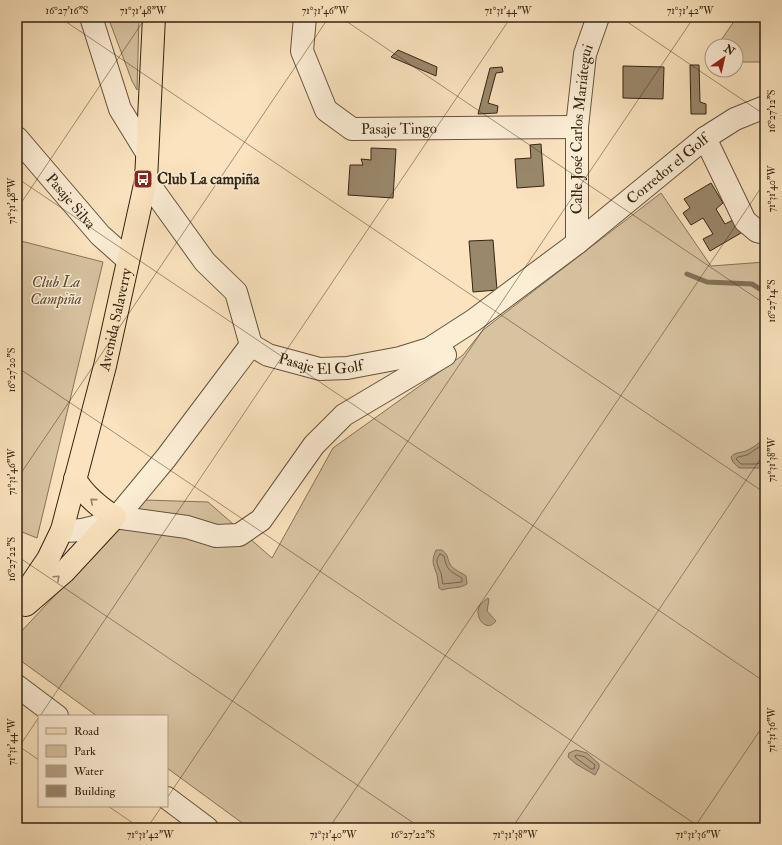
<svg xmlns="http://www.w3.org/2000/svg" width="782" height="845" font-family="'IM FELL Double Pica',serif">
	<style>
		.green { fill: #d8c3a1; stroke: #85745a }
		.water { fill: #b6a284; stroke: #817057 }
		.lines { fill: none; stroke-linecap: round; stroke-linejoin: round }
		.shore { stroke: #74644c; stroke-width: 1 }
		.stream { stroke: #817057; stroke-width: 5 }
		.building { fill: #9a886c; stroke: #322513 }
		.minor-casing { stroke: #64543e; stroke-width: 24 }
		.major-casing { stroke: #322513; stroke-width: 24 }
		.minor { stroke: #fcedd5; stroke-width: 22 }
		.major { stroke: #fae3be; stroke-width: 22 }
		.oneway { stroke: #968468 }
		.ticks { fill: none; stroke: #322513; stroke-width: 1; stroke-opacity: 0.45 }
		.labels { text-anchor: middle; dominant-baseline: central; stroke-width: 3; stroke-linejoin: round; paint-order: stroke }
		.street-label { font-size: 15px; fill: #322513; stroke: #fcedd5 }
		.poi-label { font-size: 15px; font-weight: bold; fill: #322513; stroke: #fcedd5; text-anchor: start }
		.park-label { font-size: 15px; font-style: italic; fill: #5c4c36; stroke: #fcedd5 }
		.neatline { fill: none; stroke: #322513; stroke-width: 1.5 }
		.ticks-label { font-size: 10px; text-anchor: middle; fill: #322513 }
	</style>
	<rect width="100%" height="100%" fill="#fae3be"/>
	<filter id="stains"><feTurbulence type="fractalNoise" baseFrequency=".005" numOctaves="4"/><feColorMatrix values="0 0 0 0 .2 0 0 0 0 .09 0 0 0 0 .02 0 0 0 .5 -.17"/></filter>
	<radialGradient id="worn" r=".72"><stop offset=".6" stop-color="#630" stop-opacity="0"/><stop offset="1" stop-color="#630" stop-opacity=".3"/></radialGradient>
	<path class="green" d="M 108,17 L 139,17 L 137,90 L 132,81 Z
		M 737,17 L 765,17 L 765,62 L 736,62 L 736,46 L 717,46 Z
		M 661,193 L 711,266 L 765,262 L 765,828 L 249,828 L 167,768 L 167,716 L 97,716 L 17,658 L 17,636 L 144,500 L 208,502 L 272,558 L 333,448 L 463,355 L 483,330 Z
		M 17,240 L 103,262 L 37,538 L 17,530 Z"/>
	<path class="water" d="M 765,438 L 765,465 L 759,468 L 739,468 L 733,462 L 731,457 C 735,452 740,453 746,451 C 753,448 759,443 765,438 Z
		M 436,550 L 442,550 C 450,557 446,557 450,564 C 453,570 461,572 466,576 L 467,584 C 460,589 450,587 442,590 L 439,588 C 438,584 438,579 437,575 C 433,563 431,562 436,550 Z
		M 488,598 L 489,599 L 487,611 L 496,621 C 486,634 473,616 480,605 C 482,603 485,600 488,598 Z
		M 576,750 L 587,753 L 599,764 L 599,768 L 595,775 L 576,764 L 568,757 L 569,753 Z"/>
	<g class="lines">
		<path class="shore" d="M 765,443 L 747,455 L 738,457 L 736,459 L 741,464 L 757,464 L 765,461
			M 440,554 L 444,556 C 447,571 450,571 462,578 L 462,582 L 443,584 C 442,581 442,577 441,573 C 438,566 434,561 440,554 Z
			M 578,755 L 585,757 L 595,765 L 594,769 L 591,769 L 576,758 L 575,756 Z"/>
		<path class="stream" d="M 687,274 L 707,282 L 752,284 L 765,292"/>
	</g>
	<path class="building" d="M 398,50 L 437,67 L 436,76 L 391,57 Z
		M 690,65 L 699,65 L 700,102 L 706,104 L 706,114 L 691,114 Z
		M 623,66 L 664,67 L 663,99 L 623,98 Z
		M 502,67 L 503,72 L 496,73 L 488,103 L 498,106 L 497,113 L 478,114 L 490,68 Z
		M 541,144 L 544,186 L 517,188 L 515,159 L 531,158 L 530,145 Z
		M 371,148 L 396,149 L 393,198 L 348,195 L 350,165 L 363,165 L 361,159 L 371,160 Z
		M 711,183 L 723,203 L 716,209 L 725,224 L 733,220 L 741,233 L 710,251 L 703,239 L 713,234 L 703,218 L 691,225 L 683,213 L 690,208 L 684,199 Z
		M 493,240 L 497,290 L 473,292 L 469,241 Z"/>
	<g class="lines">
		<defs>
			<g id="minor">
				<path d="M 91,17 L 120,109 L 147,153"/>
				<path id="s1" d="M 305,17 L 302,51 L 326,110 L 352,129 L 577,127"/>
				<path id="s2" d="M 17,138 L 100,235 L 128,260"/>
				<path d="M 705,138 L 745,221 L 757,231 L 765,233"/>
				<path d="M 146,180 L 205,262 L 236,292 L 251,345"/>
				<path id="s3" d="M 577,243 L 577,127 L 585,54 L 598,17"/>
				<path d="M 115,517 L 187,527 L 216,536 L 239,535 L 261,520 L 314,445 L 344,415 L 445,355"/>
				<path id="s4" d="M 62,530 C 84,533 106,525 122,511 L 166,458 L 251,345 L 268,355 L 320,369 L 347,368 L 400,358 L 429,349 L 474,320 L 577,243 L 705,138 L 735,119 L 765,107"/>
				<path d="M 17,686 L 57,716"/>
				<path d="M 167,798 L 207,828"/>
			</g>
			<g id="major">
				<path id="s5" d="M 17,605 L 48,559 L 62,530 L 105,366 L 146,180 L 154,17"/>
				<path d="M 26,605 L 64,572 L 115,517 C 99,507 85,496 75,479"/>
			</g>
		</defs>
		<use href="#minor" class="minor-casing"/>
		<use href="#major" class="major-casing"/>
		<use href="#minor" class="minor"/>
		<use href="#major" class="major"/>
	</g>
	<defs><path id="oneway-chevron" d="M-2-3.5L2.5 0L-2 3.5" fill="none" stroke-width="1.6" stroke-linecap="round" stroke-linejoin="round"/></defs>
	<g class="oneway">
		<use href="#oneway-chevron" transform="translate(93 501) rotate(-140)"/>
		<use href="#oneway-chevron" transform="translate(57 578) rotate(-43)"/>
	</g>
	<path class="ticks" d="M 59,17 L 765,493M 340,17 L 765,304M 620,17 L 765,115M 17,178 L 765,682M 17,209 L 146,17M 17,367 L 701,828M 17,479 L 329,17M 17,556 L 421,828M 40,716 L 511,17M 17,745 L 39,760M 17,750 L 39,717M 167,798 L 694,17M 108,806 L 140,828M 147,828 L 162,806M 329,828 L 765,182M 512,828 L 765,452M 694,828 L 765,723"/>
	<defs>
		<symbol id="bus-square" viewBox="-11 -11 22 22"><rect x="-9" y="-9" width="18" height="18" rx="4" fill="#8f2418" stroke="#fcedd5"/><path d="M-5-6H5V4H4V6H2V4H-2V6H-4V4H-5ZM-3.5-4V0h7V-4ZM-3.5 1.2v1.5H-2V1.2ZM2 1.2v1.5H3.5V1.2Z" fill="#fff"/></symbol>
	</defs>
	<g fill-rule="evenodd">
		<use href="#bus-square" x="132" y="168" width="22" height="22"/>
	</g>
	<g class="labels">
		<g class="street-label">
			<text stroke="none"><textPath href="#s1" startOffset="177">Pasaje Tingo</textPath></text>
			<text stroke="none"><textPath href="#s3" startOffset="114">Calle José Carlos Mariátegui</textPath></text>
			<text stroke="none"><textPath href="#s4" startOffset="759">Corredor el Golf</textPath></text>
			<text stroke="none"><textPath href="#s2" startOffset="83">Pasaje Silva</textPath></text>
			<text stroke="none"><textPath href="#s5" startOffset="305">Avenida Salaverry</textPath></text>
			<text stroke="none"><textPath href="#s4" startOffset="349">Pasaje El Golf</textPath></text>
		</g>
		<g class="poi-label">
			<text x="157" y="179">Club La campiña</text>
		</g>
		<g class="park-label">
			<text x="56" y="282">Club La<tspan x="56" dy="17">Campiña</tspan></text>
		</g>
	</g>
	<rect width="782" height="845" fill="none" stroke="#fae3be" stroke-width="44"/>
	<rect x="38" y="715" width="130" height="92" fill="#fcedd5" stroke="#ab9d87"/>
	<rect x="46" y="728" width="20" height="6" fill="#fae3be" stroke="#ab9d87"/>
	<text x="74" y="735" font-size="12" fill="#322513">Road</text>
	<rect x="46" y="745" width="20" height="12" fill="#d8c3a1" stroke="#ab9d87"/>
	<text x="74" y="755" font-size="12" fill="#322513">Park</text>
	<rect x="46" y="765" width="20" height="12" fill="#b6a284" stroke="#ab9d87"/>
	<text x="74" y="775" font-size="12" fill="#322513">Water</text>
	<rect x="46" y="785" width="20" height="12" fill="#9a886c" stroke="#ab9d87"/>
	<text x="74" y="795" font-size="12" fill="#322513">Building</text>
	<g transform="translate(724 58) rotate(34)"><circle r="19" fill="#fcedd5" stroke="#ab9d87"/>
	<path d="M0-3L7 15L0 10L-7 15Z" fill="#8f2418"/>
	<text y="-6" font-size="11" font-weight="bold" text-anchor="middle" fill="#322513">N</text>
	</g>
	<rect x="22" y="22" width="738" height="801" class="neatline"/>
	<g class="ticks-label">
		<text x="67" y="14">16°27'16"S</text>
		<text x="143" y="14">71°31'48"W</text>
		<text x="325" y="14">71°31'46"W</text>
		<text x="508" y="14">71°31'44"W</text>
		<text x="690" y="14">71°31'42"W</text>
		<text transform="translate(771 111) rotate(-90)" y="4">16°27'12"S</text>
		<text transform="translate(771 189) rotate(-90)" y="4">71°31'40"W</text>
		<text transform="translate(11 201) rotate(-90)" y="4">71°31'48"W</text>
		<text transform="translate(771 301) rotate(-90)" y="4">16°27'14"S</text>
		<text transform="translate(11 370) rotate(-90)" y="4">16°27'20"S</text>
		<text transform="translate(771 460) rotate(-90)" y="4">71°31'38"W</text>
		<text transform="translate(11 472) rotate(-90)" y="4">71°31'46"W</text>
		<text transform="translate(11 559) rotate(-90)" y="4">16°27'22"S</text>
		<text transform="translate(771 730) rotate(-90)" y="4">71°31'36"W</text>
		<text transform="translate(11 742) rotate(-90)" y="4">71°31'44"W</text>
		<text x="150" y="838">71°31'42"W</text>
		<text x="333" y="838">71°31'40"W</text>
		<text x="413" y="838">16°27'22"S</text>
		<text x="515" y="838">71°31'38"W</text>
		<text x="698" y="838">71°31'36"W</text>
	</g>
	<rect width="100%" height="100%" filter="url(#stains)"/>
	<rect width="100%" height="100%" fill="url(#worn)"/>
</svg>
